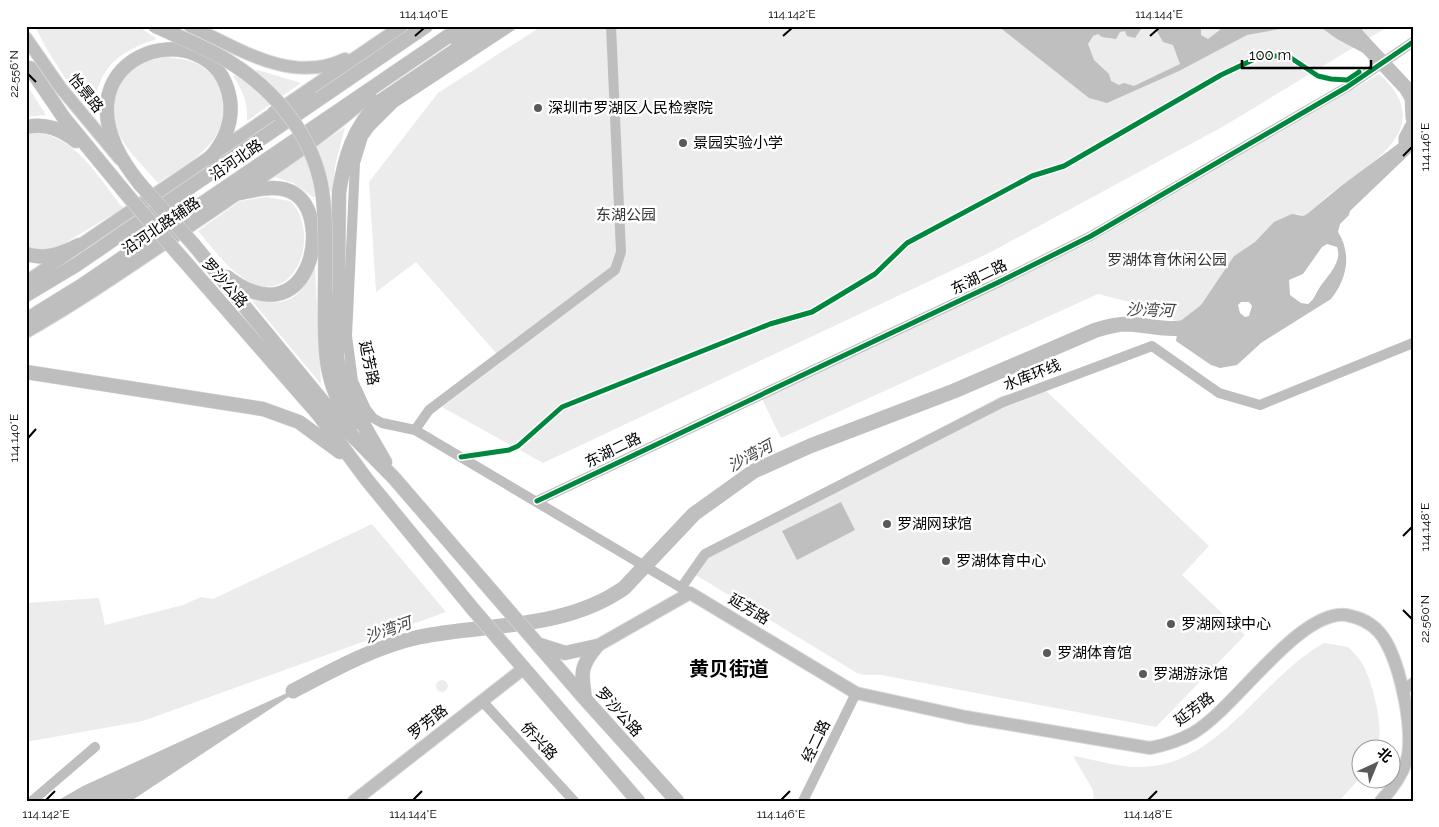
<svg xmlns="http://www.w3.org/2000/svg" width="1439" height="827" font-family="Raleway,'Noto Sans SC',sans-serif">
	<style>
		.green { fill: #ececec }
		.water { fill: #bfbfbf; fill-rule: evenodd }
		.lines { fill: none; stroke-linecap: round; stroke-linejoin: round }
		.river { stroke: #bfbfbf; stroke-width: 15 }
		.major-casing { stroke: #dbdbdb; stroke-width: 14 }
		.highway-casing { stroke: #dbdbdb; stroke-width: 15 }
		.minor { stroke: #bebebe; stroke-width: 10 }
		.major { stroke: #bebebe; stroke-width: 12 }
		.highway { stroke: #bebebe; stroke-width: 14 }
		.highway-bridge-casing { stroke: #dbdbdb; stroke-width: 15; stroke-linecap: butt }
		.highway-bridge { stroke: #bebebe; stroke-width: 14 }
		.cycleway-casing { stroke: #fff; stroke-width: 8 }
		.cycleway { stroke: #00873e; stroke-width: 5 }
		.ticks { fill: none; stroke: #000; stroke-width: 2 }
		.poi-dot { fill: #595959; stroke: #fff; stroke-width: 2 }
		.labels { text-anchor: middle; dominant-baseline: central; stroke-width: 5; stroke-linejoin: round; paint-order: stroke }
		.street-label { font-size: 15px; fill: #000; stroke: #fff }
		.poi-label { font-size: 15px; fill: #000; stroke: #fff; text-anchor: start }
		.park-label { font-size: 15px; fill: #333; stroke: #fff }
		.water-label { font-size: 16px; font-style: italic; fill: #444; stroke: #fff }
		.district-label { font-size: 20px; font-weight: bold; fill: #000; stroke: #fff }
		.neatline { fill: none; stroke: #000; stroke-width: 2 }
		.ticks-label { font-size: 12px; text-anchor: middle; fill: #000 }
	</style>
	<rect width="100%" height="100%" fill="#fff"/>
	<path class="green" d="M 35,26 L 138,26 L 157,39 C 116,52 97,69 93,114 C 71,86 50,59 35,26 Z
		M 542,26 L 1389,26 L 1224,126 L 989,253 L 543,463 L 442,407 L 503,361 L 416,262 L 376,292 L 369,182 L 438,93 Z
		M 167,57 C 175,58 185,59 193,62 C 223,73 231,112 215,137 C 202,157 177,170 158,183 C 146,169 130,154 121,138 C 107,114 114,78 140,64 C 148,60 158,59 167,57 Z
		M 258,70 L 301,83 L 247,121 C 248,103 243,91 233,76 Z
		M 1379,74 C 1433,122 1384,156 1342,185 C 1330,193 1318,205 1307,214 L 1303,216 L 1298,214 L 1266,231 L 1255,242 L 1234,256 L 1201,305 L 1179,322 L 1130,302 L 1098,294 L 781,438 L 762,399 L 1090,243 Z
		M 26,84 L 46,115 L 26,117 Z
		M 345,127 L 335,166 L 333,190 L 313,197 L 293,183 L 275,177 Z
		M 33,133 C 75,133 99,179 123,208 L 52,251 L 26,248 L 26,134 Z
		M 266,197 L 290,201 C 323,232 295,313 243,278 C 225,266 212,247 198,231 L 240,201 Z
		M 315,267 L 321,384 L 251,300 C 289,307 298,300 315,267 Z
		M 1042,387 L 1209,546 L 1182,575 L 1245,635 L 1156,727 L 881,675 L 865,675 L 857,673 L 689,571 L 704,551 L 1001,396 Z
		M 372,524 L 446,612 L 143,721 L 26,742 L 26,603 L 99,598 L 105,625 L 183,605 L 201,597 L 213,599 Z
		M 1324,643 L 1348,647 C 1353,652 1360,659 1363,665 C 1373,683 1385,731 1377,749 L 1362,750 L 1361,777 L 1339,801 L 1094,801 L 1093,790 L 1073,756 C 1094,759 1119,768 1141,767 C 1219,766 1261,678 1324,643 Z
		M436 686a6 6 0 1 1 12 0a6 6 0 1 1-12 0Z"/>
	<path class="water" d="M 998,26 L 1143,26 L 1135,38 L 1127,36 L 1125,31 L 1120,32 L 1116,39 L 1102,37 L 1098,34 L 1093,36 L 1088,44 L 1094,60 L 1109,74 L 1111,81 L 1119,85 L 1124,83 L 1134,86 L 1180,64 L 1173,45 L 1163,42 L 1154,26 L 1201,26 L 1201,35 L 1208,39 L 1221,29 L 1242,26 L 1319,26 L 1286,28 L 1247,35 L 1179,71 L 1107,103 L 1089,98 Z
		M 1319,26 L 1359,26 L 1377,49 L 1369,56 L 1337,39 Z
		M 1406,138 L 1394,160 L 1353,199 L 1349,215 L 1340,224 L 1338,232 C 1352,254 1347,279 1331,299 L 1261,343 L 1237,365 L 1220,368 L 1211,365 L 1176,341 L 1179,322 L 1201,305 L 1234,256 L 1255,242 L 1274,222 L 1292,214 L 1303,216 L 1307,214 L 1341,186 ZM 1327,244 L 1337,247 C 1343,262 1327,276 1320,287 C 1315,294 1315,299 1308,304 L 1301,303 L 1290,295 L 1289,280 L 1303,274 L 1322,247 ZM 1241,302 L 1249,302 L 1252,306 L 1249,316 L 1245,317 L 1240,313 L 1238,305 Z
		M 841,502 L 855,530 L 797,560 L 782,531 Z
		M 311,682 L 131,801 L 57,801 L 83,786 Z"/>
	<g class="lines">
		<path class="river" d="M 1348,26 L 1406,88 L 1412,98 L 1413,118
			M 1338,212 L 1406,147 L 1406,138 L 1413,125
			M 293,691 C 333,670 374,647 419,637 C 488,623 564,630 624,588 L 694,514 L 754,471 L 810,446 L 954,391 L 1096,330 C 1106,327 1116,324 1127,324 C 1152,325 1172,333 1197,325"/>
		<defs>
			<path id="major" d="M 190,26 C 238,48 292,85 345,59
				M 26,38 L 60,87 L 120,159
				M 453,38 L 478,26
				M 26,282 L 402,26
				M 26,332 C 89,296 148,254 208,214 C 263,176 320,140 370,95
				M 597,646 L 690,593 L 856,693 L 966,717 L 1150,748 C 1166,745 1179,741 1193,733 C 1235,709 1298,610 1346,615 C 1358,617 1371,623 1379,632 C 1399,654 1415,731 1407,759 C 1402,776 1392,789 1381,801
				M 354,801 L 523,669"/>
			<path id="highway" d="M 30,68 L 64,118 L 128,196
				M 274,113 L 310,97
				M 26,127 C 46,123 61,129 76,141
				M 140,184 C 34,55 215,2 230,100 C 233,123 225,141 210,158
				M 194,245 L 342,425 L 394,478 L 585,699 L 677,801
				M 26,254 C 46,260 61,254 79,245
				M 180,256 L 319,415 L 367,480 L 472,608 L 638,801
				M 227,277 C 309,339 334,220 295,194 C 279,183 256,190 239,193
				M 325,293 C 325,343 321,382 353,424
				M 26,295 L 76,265 L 426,26
				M 26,320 L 81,286 L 463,26
				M 26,372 L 263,409 L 299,422 L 340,452
				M 385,462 L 347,396 L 337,358 L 339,192 C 345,156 353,128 379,102 L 491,26
				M 540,645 L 565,653 L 597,646
				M 585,698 C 581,673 580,666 597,646"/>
		</defs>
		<use href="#major" class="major-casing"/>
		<use href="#highway" class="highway-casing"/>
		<path class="minor" d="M 511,26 L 394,103 L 370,127 L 363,137 L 355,163 L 347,336 L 353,381 L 366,409 L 373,418 L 382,423 L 415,430 L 690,593
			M 415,430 L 429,410 L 615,270 L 621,252 L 611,26
			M 537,501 L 999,282 L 1091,236 L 1347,87 L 1413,42
			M 681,588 L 705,554 L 1003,402 L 1152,346 L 1219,393 L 1260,405 L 1413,343
			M 1402,693 L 1413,682
			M 482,701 L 574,801
			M 32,801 L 95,747
			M 803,801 L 856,693"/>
		<use href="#major" class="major"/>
		<use href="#highway" class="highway"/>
		<defs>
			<path id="highway-bridge" d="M 155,26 C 179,37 205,47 228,61 C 274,89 313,135 322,190 C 327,224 325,259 325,293
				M 140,184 L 194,245
				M 128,196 L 180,256"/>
		</defs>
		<use href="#highway-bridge" class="highway-bridge-casing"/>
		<use href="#highway-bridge" class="highway-bridge"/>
		<defs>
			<path id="cycleway" d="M 461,457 L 509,450 L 518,446 L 562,407 L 770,324 L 812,312 L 875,274 L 907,243 L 1032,176 L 1064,166 L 1221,75 L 1261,56 L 1288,56 L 1318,76 L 1331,79 L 1347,80 L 1359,72
				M 537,501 L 999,282 L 1091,236 L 1347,87 L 1413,42"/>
		</defs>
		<use href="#cycleway" class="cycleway-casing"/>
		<use href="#cycleway" class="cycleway"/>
	</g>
	<path class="ticks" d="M 415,36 L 424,28M 783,36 L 792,28M 1150,36 L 1159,28M 28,74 L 36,82M 1403,156 L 1412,147M 28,438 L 36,429M 1403,536 L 1412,527M 1403,610 L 1412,619M 46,800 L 55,791M 413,800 L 422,791M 781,800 L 790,791M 1148,800 L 1157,791"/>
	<g class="poi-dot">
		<circle cx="538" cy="108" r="5"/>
		<circle cx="683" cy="143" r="5"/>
		<circle cx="887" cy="524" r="5"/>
		<circle cx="946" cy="561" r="5"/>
		<circle cx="1171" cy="624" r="5"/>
		<circle cx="1047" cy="653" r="5"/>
		<circle cx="1143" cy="674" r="5"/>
	</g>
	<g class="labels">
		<g class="street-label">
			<text transform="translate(86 93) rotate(51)">怡景路</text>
			<text transform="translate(236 160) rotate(-34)">沿河北路</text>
			<text transform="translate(161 226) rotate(-34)">沿河北路辅路</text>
			<text transform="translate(979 277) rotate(-26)">东湖二路</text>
			<text transform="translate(225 283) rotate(49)">罗沙公路</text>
			<text transform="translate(369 363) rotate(78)">延芳路</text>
			<text transform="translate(1032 375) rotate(-21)">水库环线</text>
			<text transform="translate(613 450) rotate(-26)">东湖二路</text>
			<text transform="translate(749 609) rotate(31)">延芳路</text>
			<text transform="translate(1194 709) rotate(-37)">延芳路</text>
			<text transform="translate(619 712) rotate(48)">罗沙公路</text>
			<text transform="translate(428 722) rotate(-38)">罗芳路</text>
			<text transform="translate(539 741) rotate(47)">侨兴路</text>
			<text transform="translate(816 741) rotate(-64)">经二路</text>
		</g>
		<g class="poi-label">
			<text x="548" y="108">深圳市罗湖区人民检察院</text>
			<text x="693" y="143">景园实验小学</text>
			<text x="897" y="524">罗湖网球馆</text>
			<text x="956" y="561">罗湖体育中心</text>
			<text x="1181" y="624">罗湖网球中心</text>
			<text x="1057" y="653">罗湖体育馆</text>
			<text x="1153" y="674">罗湖游泳馆</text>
		</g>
		<g class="park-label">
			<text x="626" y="215">东湖公园</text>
			<text x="1167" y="260">罗湖体育休闲公园</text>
		</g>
		<g class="water-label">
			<text transform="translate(1150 310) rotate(2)">沙湾河</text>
			<text transform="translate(750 456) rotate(-28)">沙湾河</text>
			<text transform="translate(388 630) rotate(-19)">沙湾河</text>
		</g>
		<g class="district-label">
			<text x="729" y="669">黄贝街道</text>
		</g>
	</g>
	<rect width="1439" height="827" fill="none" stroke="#ffffff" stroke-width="55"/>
	<g transform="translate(1376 764) rotate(44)"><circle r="24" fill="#ffffff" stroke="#999999"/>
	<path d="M0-4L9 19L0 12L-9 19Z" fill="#595959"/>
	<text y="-8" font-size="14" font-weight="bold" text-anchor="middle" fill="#000000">北</text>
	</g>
	<path d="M1242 60v8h129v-8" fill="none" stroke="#000000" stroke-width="2.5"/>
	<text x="1249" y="60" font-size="15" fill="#000000" stroke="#ffffff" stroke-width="4" paint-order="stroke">100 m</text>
	<rect x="28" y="28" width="1384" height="772" class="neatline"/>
	<g class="ticks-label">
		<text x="424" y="18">114.140°E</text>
		<text x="792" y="18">114.142°E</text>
		<text x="1159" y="18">114.144°E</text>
		<text transform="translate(14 74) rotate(-90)" y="4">22.556°N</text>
		<text transform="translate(1425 147) rotate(-90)" y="4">114.146°E</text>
		<text transform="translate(14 438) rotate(-90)" y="4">114.140°E</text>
		<text transform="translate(1425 527) rotate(-90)" y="4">114.148°E</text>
		<text transform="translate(1425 619) rotate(-90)" y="4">22.560°N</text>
		<text x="46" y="818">114.142°E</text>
		<text x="413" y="818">114.144°E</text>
		<text x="781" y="818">114.146°E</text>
		<text x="1148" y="818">114.148°E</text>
	</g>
</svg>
